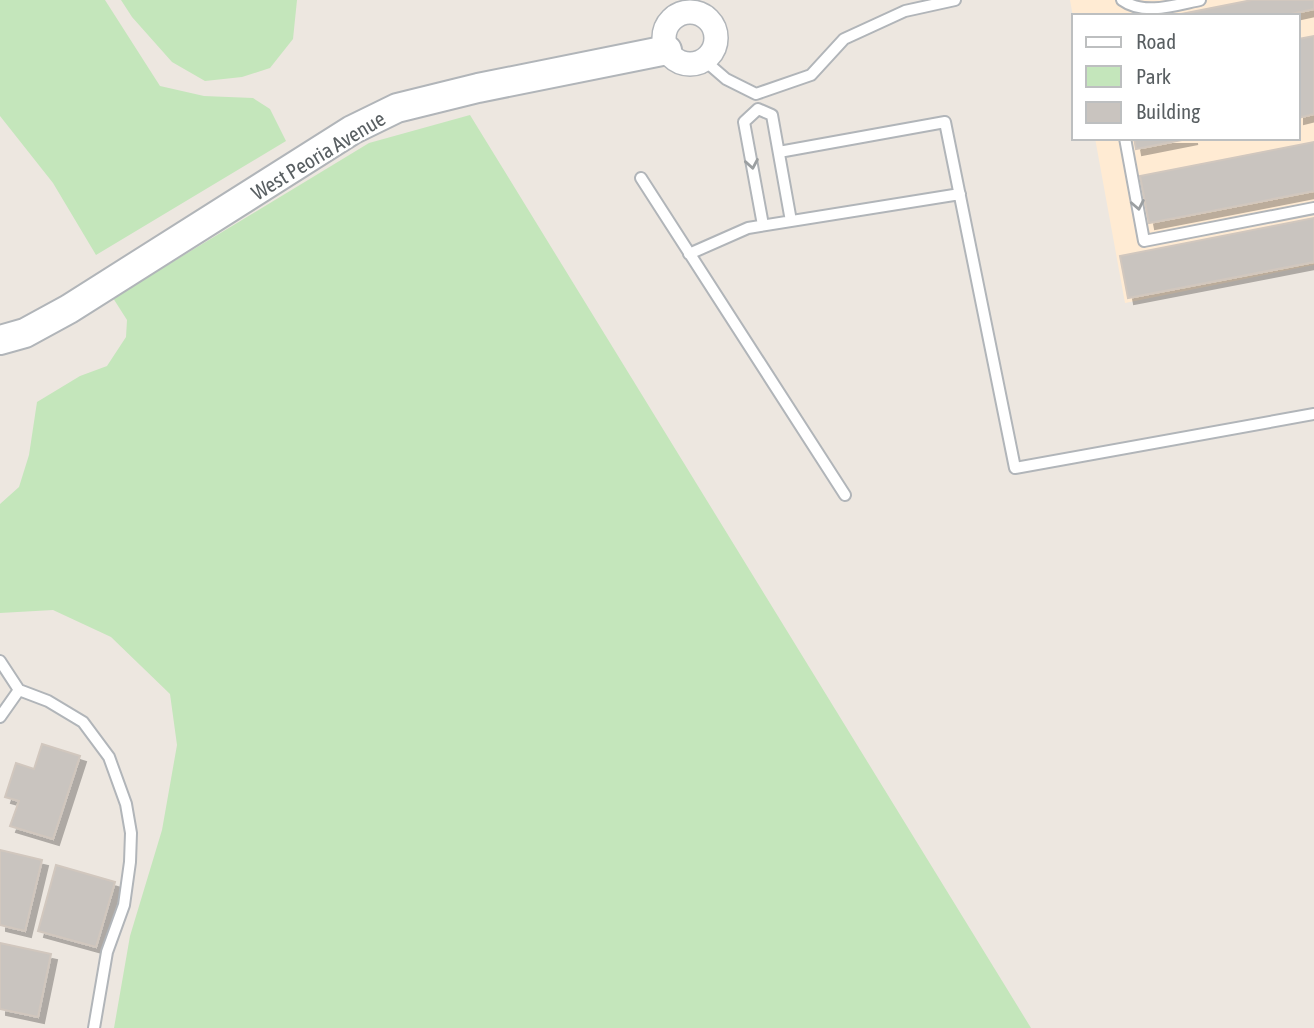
<svg xmlns="http://www.w3.org/2000/svg" width="1314" height="1028" font-family="'Asap Condensed',sans-serif">
	<style>
		.commercial { fill: #ffebd3 }
		.green { fill: #c4e6bb }
		.building { fill: #c9c4bf; stroke: #d1c7be; stroke-width: 2; filter: url(#shadow) }
		.lines { fill: none; stroke-linecap: round; stroke-linejoin: round }
		.service-casing { stroke: #b1b5b9; stroke-width: 14 }
		.minor-casing { stroke: #b1b5b9; stroke-width: 26 }
		.tertiary-casing { stroke: #b1b5b9; stroke-width: 32 }
		.service { stroke: #fff; stroke-width: 10 }
		.minor { stroke: #fff; stroke-width: 23 }
		.tertiary { stroke: #fff; stroke-width: 28 }
		.oneway { stroke: #9b9fa1 }
		.labels { text-anchor: middle; dominant-baseline: central; stroke-width: 5; stroke-linejoin: round; paint-order: stroke }
		.street-label { font-size: 21px; fill: #595f62; stroke: #fff }
	</style>
	<defs>
		<filter id="shadow"><feDropShadow dx="6" dy="6" stdDeviation="0" flood-color="#0004"/></filter>
	</defs>
	<rect width="100%" height="100%" fill="#ede7e0"/>
	<path class="commercial" d="M 1070,0 L 1314,0 L 1314,265 L 1125,303 L 1095,138 L 1298,138 L 1298,16 L 1074,16 L 1074,22 Z"/>
	<path class="green" d="M 0,0 L 105,0 L 160,86 L 204,96 L 253,98 L 270,109 L 286,141 L 96,255 L 53,183 L 0,116 Z
		M 121,0 L 297,0 L 293,39 L 270,68 L 242,77 L 205,81 L 172,62 L 132,17 Z
		M 470,115 L 1031,1028 L 114,1028 L 130,936 L 162,830 L 177,745 L 170,694 L 111,637 L 53,610 L 0,613 L 0,504 L 19,487 L 29,455 L 37,402 L 80,376 L 107,366 L 126,337 L 127,320 L 113,298 L 369,143 Z"/>
	<path class="building" d="M 1252,0 L 1314,0 L 1314,9 L 1282,16 L 1171,16 Z
		M 1314,36 L 1314,114 L 1298,118 L 1298,39 Z
		M 1134,138 L 1192,138 L 1136,149 Z
		M 1314,142 L 1314,191 L 1149,223 L 1140,176 Z
		M 1314,218 L 1314,262 L 1128,298 L 1120,256 Z
		M 42,744 L 80,756 L 53,839 L 10,826 L 19,801 L 5,797 L 16,763 L 34,769 Z
		M 0,850 L 42,860 L 25,931 L 0,925 Z
		M 56,865 L 115,882 L 96,947 L 38,931 Z
		M 0,943 L 51,954 L 38,1017 L 0,1009 Z"/>
	<g class="lines">
		<defs>
			<path id="service" d="M 1122,0 C 1144,16 1176,5 1200,0
				M 704,60 L 726,79 L 756,94 L 811,75 L 844,39 L 905,11 L 955,0
				M 758,109 L 744,122 L 763,225
				M 758,109 L 772,115 L 791,221
				M 1125,138 L 1144,241 L 1314,208
				M 779,152 L 945,122 L 1015,468 L 1314,414
				M 641,178 L 845,495
				M 689,254 L 748,228 L 960,194
				M 0,661 L 19,690 L 48,701 L 83,722 L 109,757 L 126,804 L 131,833 L 130,862 L 124,905 L 107,952 L 94,1028
				M 0,717 L 19,690"/>
			<path id="minor" d="M664 38a26 26 0 1 1 52 0a26 26 0 1 1-52 0Z"/>
			<path id="tertiary" d="M 0,340 L 25,333 L 69,309 L 352,130 L 397,108 L 478,88 L 667,50"/>
		</defs>
		<use href="#service" class="service-casing"/>
		<use href="#minor" class="minor-casing"/>
		<use href="#tertiary" class="tertiary-casing"/>
		<use href="#service" class="service"/>
		<use href="#minor" class="minor"/>
		<use href="#tertiary" class="tertiary"/>
	</g>
	<defs><path id="oneway-chevron" d="M-2-3.5L2.5 0L-2 3.5" fill="none" stroke-width="1.6" stroke-linecap="round" stroke-linejoin="round" transform="scale(1.75)"/></defs>
	<g class="oneway">
		<use href="#oneway-chevron" transform="translate(752 164) rotate(80)"/>
		<use href="#oneway-chevron" transform="translate(1138 205) rotate(79)"/>
	</g>
	<g class="labels">
		<g class="street-label">
			<text transform="translate(318 155) rotate(-31)">West Peoria Avenue</text>
		</g>
	</g>
	<rect x="1072" y="14" width="228" height="126" fill="#ffffff" stroke="#bdbfc0" stroke-width="2"/>
	<rect x="1086" y="37" width="35" height="10" fill="#ffffff" stroke="#bdbfc0" stroke-width="2"/>
	<text x="1136" y="49" font-size="21" fill="#595f62">Road</text>
	<rect x="1086" y="66" width="35" height="21" fill="#c4e6bb" stroke="#bdbfc0" stroke-width="2"/>
	<text x="1136" y="84" font-size="21" fill="#595f62">Park</text>
	<rect x="1086" y="102" width="35" height="21" fill="#c9c4bf" stroke="#bdbfc0" stroke-width="2"/>
	<text x="1136" y="119" font-size="21" fill="#595f62">Building</text>
</svg>
